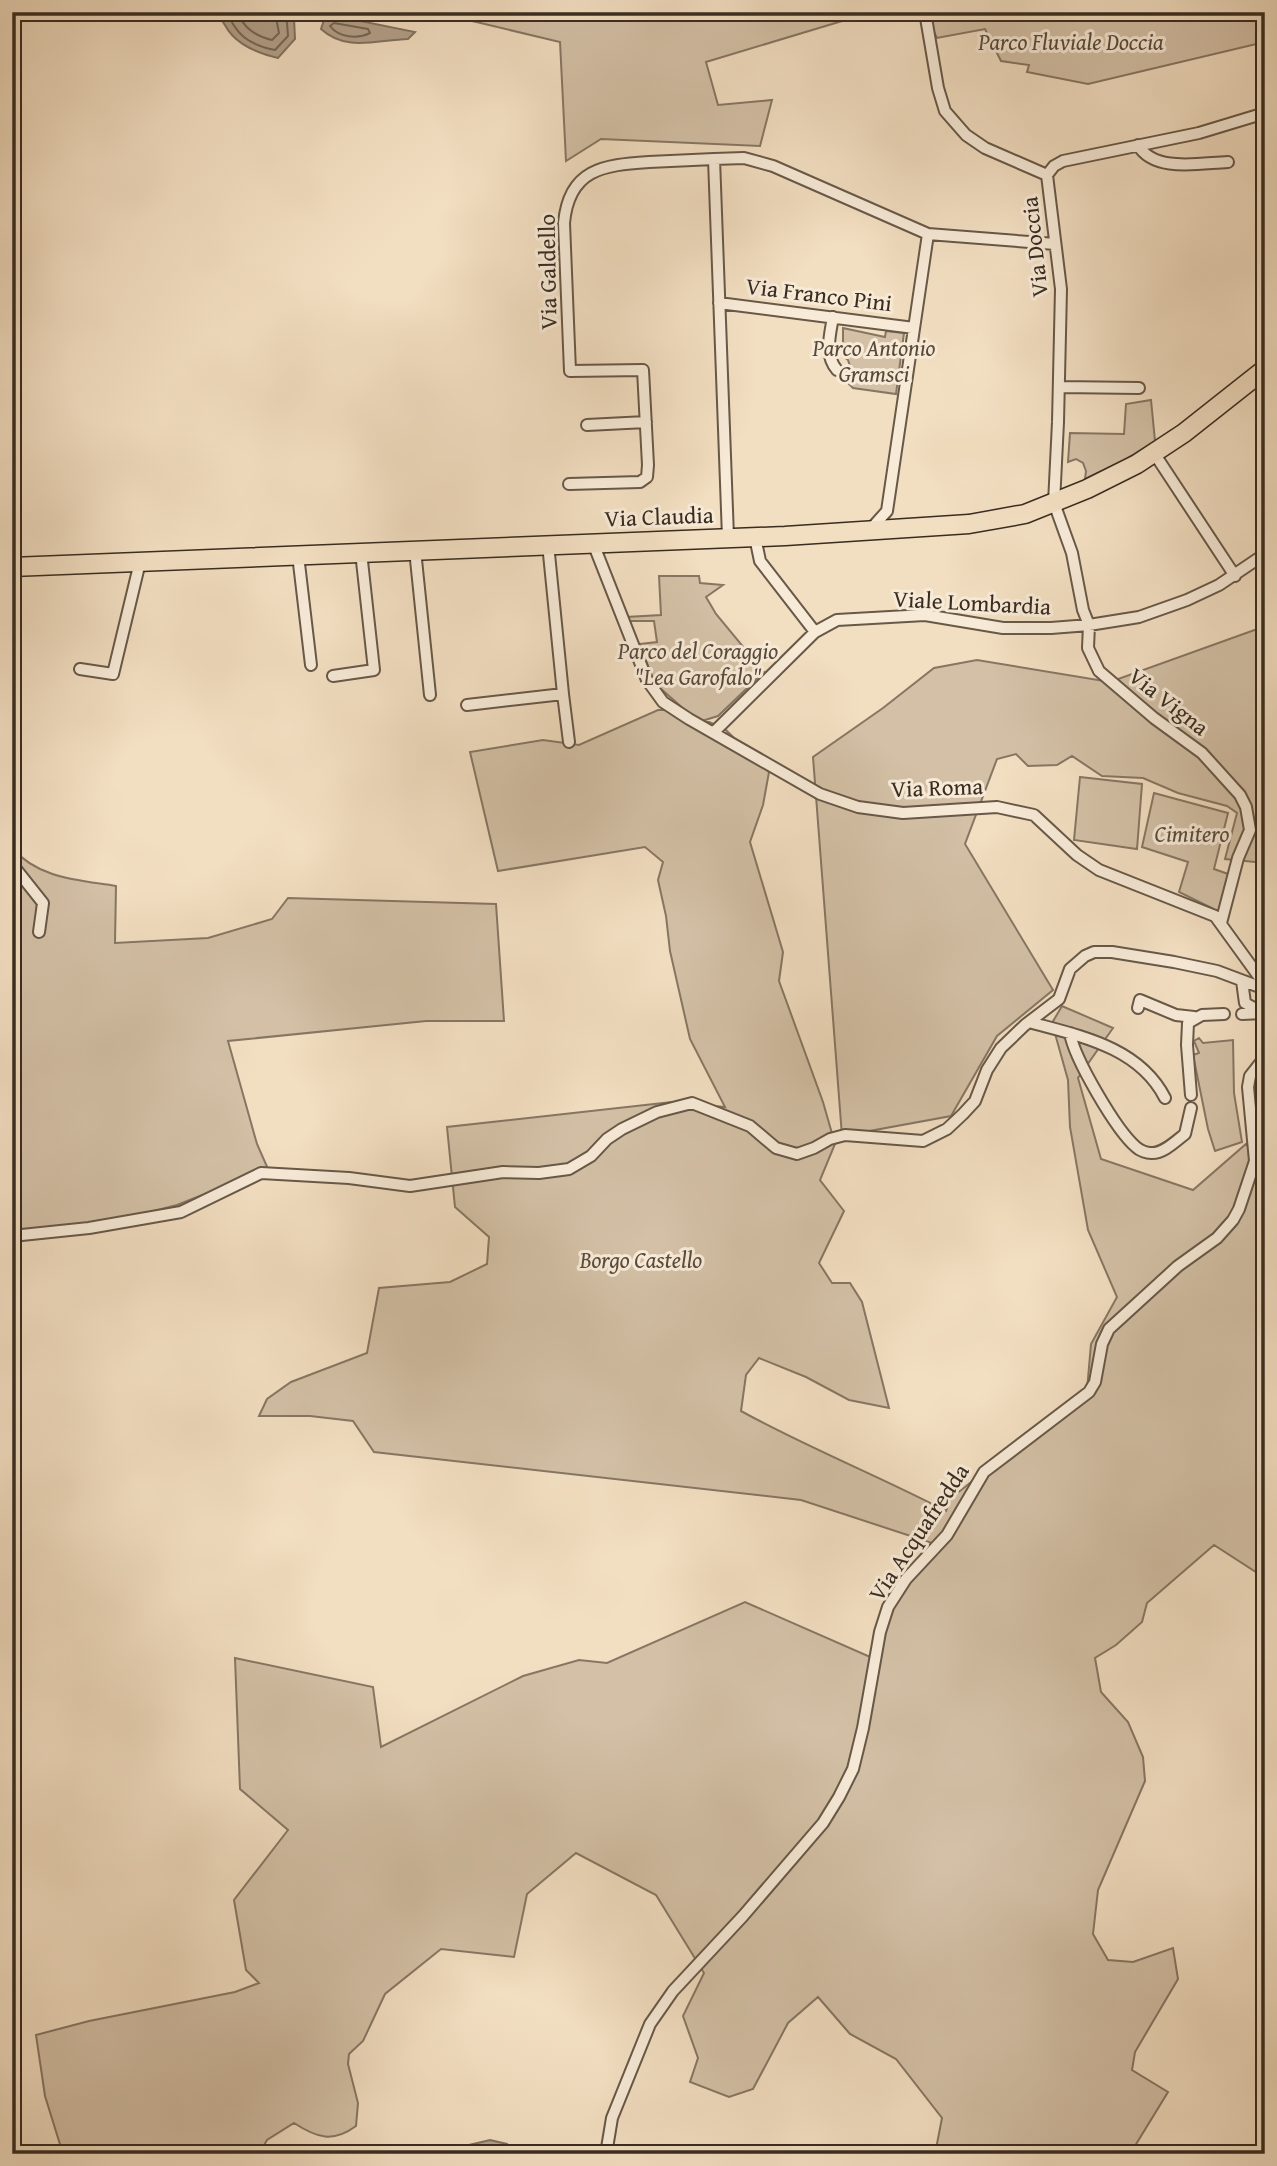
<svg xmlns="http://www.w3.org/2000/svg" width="1277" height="2166" font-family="'Gentium Book Plus',serif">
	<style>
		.green { fill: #d3c0a6; stroke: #867663; stroke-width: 2 }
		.water { fill: #b3a18a; stroke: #827260; stroke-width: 2 }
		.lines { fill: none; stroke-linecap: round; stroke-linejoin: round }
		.shore { stroke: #766655; stroke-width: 2 }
		.street-casing { stroke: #675848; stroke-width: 14 }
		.primary-casing { stroke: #392c20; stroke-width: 21 }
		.street { stroke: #f7ead7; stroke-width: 10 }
		.primary { stroke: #f2dec1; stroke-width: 18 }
		.labels { text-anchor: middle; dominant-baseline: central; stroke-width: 6; stroke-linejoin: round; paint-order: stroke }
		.park-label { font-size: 23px; font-style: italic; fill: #584a3b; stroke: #f7ead7 }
		.street-label { font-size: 23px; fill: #392c20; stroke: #f7ead7 }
	</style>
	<rect width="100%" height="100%" fill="#f2dec1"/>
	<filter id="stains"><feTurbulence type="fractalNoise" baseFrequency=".00286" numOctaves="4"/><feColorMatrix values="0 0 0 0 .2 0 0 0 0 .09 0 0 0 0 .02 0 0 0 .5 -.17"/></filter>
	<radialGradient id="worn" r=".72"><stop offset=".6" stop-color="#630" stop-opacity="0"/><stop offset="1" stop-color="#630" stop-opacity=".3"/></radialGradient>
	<path class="green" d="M 434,12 L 872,12 L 706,62 L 718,105 L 772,100 L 760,146 L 601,139 L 566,161 L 560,42 Z
		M 924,12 L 1265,12 L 1265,42 L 1088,84 L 1027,72 L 1029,65 L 1001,61 L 985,29 L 937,38 Z
		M 843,328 L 885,337 L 886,331 L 904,333 L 896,394 L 853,388 L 843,378 L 850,366 L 848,360 L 843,356 Z
		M 1151,400 L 1155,441 L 1123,461 L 1085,479 L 1086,471 L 1083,463 L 1076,459 L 1068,462 L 1070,433 L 1124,434 L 1126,404 Z
		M 659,576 L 699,576 L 700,583 L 723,585 L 706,597 L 716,614 L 764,672 L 718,716 L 705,720 L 726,730 L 769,772 L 763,805 L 750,842 L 783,952 L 779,981 L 823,1102 L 835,1144 L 820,1180 L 844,1211 L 819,1263 L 832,1283 L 850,1283 L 862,1302 L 889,1408 L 849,1400 L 806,1377 L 759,1358 L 746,1375 L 741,1411 C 808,1448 879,1476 946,1511 L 951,1498 L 1087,1390 L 1091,1344 L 1117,1297 L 1088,1230 L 1070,1127 L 1068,1080 L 1052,1023 L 1062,1006 L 1113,1028 L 1078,1078 L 1101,1159 L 1193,1190 L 1246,1144 L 1265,1165 L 1265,1578 L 1214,1545 L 1147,1603 L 1142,1622 L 1116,1645 L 1095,1658 L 1101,1692 L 1128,1722 L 1143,1757 L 1145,1781 L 1098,1890 L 1093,1934 L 1108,1960 L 1133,1962 L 1173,1948 L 1178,1979 L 1135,2052 L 1132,2070 L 1168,2092 L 1130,2154 L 935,2154 L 942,2118 L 896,2059 L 850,2034 L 818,1997 L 788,2023 L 753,2089 L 729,2097 L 690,2082 L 698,2058 L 683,2016 L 704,1973 L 656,1895 L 576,1853 L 527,1894 L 514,1957 L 441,1949 L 385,1994 L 363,2041 L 349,2054 L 348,2064 L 358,2103 L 356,2126 C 333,2143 317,2138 294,2123 L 267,2140 L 259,2154 L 63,2154 L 45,2096 L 36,2035 L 89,2021 L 235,1992 L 259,1983 L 246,1970 L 234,1900 L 288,1830 L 240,1789 L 235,1658 L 373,1687 L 381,1747 L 523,1676 L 579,1660 L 607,1663 L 745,1602 L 877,1660 L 884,1603 L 935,1544 L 801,1500 L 374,1452 L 353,1421 L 310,1416 L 259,1416 L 267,1399 L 291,1382 L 367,1353 L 379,1288 L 450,1282 L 487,1264 L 489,1237 L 455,1207 L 447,1127 L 672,1102 L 725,1107 L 690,1039 L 670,951 L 666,916 L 658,880 L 663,862 L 645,847 L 498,871 L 470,752 L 543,740 L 579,745 L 658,710 L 685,710 L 660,688 L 652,676 L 639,644 L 657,642 L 654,621 L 629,621 L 627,617 L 661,615 Z
		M 1260,628 L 1265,628 L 1265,863 L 1225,859 L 1237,813 L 1227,806 L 1178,793 L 1143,778 L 1102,776 L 1072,756 L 1057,765 L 1028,766 L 1016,754 L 997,759 L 965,844 L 1053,990 L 997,1036 L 951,1116 L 842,1136 L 813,757 L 883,708 L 934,668 L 977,660 L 1110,682 Z
		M 1080,777 L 1142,784 L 1137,849 L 1074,840 Z
		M 1154,793 L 1228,813 L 1214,869 L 1231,875 L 1221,915 L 1212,908 L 1179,892 L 1188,862 L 1142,847 Z
		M 12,848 C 39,879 79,880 116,886 L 115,943 L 208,938 L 272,919 L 288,898 L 496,904 L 504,1021 L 426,1021 L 228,1041 L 257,1144 L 268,1169 L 177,1205 L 62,1235 L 12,1228 Z
		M 1199,1038 L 1203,1043 L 1233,1040 L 1234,1093 L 1242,1142 L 1215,1151 L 1208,1129 L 1193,1055 L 1199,1053 L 1194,1041 Z"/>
	<path class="water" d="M 215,12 L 287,12 L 294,18 L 295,39 L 278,58 C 261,54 244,48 232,35 C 224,27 225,21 215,12 Z
		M 326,14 L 415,32 L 408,39 C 376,40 346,52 321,29 Z
		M 490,2140 L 507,2144 L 517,2154 L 460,2154 L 465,2146 Z"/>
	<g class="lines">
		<path class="shore" d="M 226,12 C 230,17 231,22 235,27 C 243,40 260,47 275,50 L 288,36 L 287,23 L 283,12
			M 237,12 C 244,28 255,36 272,40 L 279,33 L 275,12
			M 334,23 L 368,29 L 370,33 C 358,39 339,38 330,26 Z"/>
		<defs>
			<path id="street" d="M 925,12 L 938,88 L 945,111 L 966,135 L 985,148 L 1047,175
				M 1138,145 C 1154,173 1200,163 1228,162
				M 714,159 L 744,158 L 773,166 L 928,234 L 887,511 L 869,531
				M 928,234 L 1055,244
				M 719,303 L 914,328
				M 833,317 C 830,335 824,355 837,370
				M 1060,387 L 1139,388
				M 587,425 L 646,422
				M 1158,459 L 1235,576
				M 569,484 L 640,482 L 647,477 L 648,465 L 643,370 L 570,371 L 564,223 C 569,169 603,165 649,162 C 671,161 692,160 714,159 L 728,537
				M 755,537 L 760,561 L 815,632
				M 593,543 L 647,680 L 663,702 L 689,719 L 820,794 L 858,807 L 903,813 L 997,807 L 1034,815 L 1077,855 L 1099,870 L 1215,916 L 1265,985
				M 415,550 L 430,695
				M 298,555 L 311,665
				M 80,669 L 113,674 L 140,562
				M 333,676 L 374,670 L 361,552
				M 563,694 L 569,742
				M 467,705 L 563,694 L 548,544
				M 714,732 L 815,632 L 837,620 L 925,615 L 1003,628 L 1051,628 L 1089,625 L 1139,617 L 1187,600 L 1219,585 L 1265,554
				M 12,864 L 43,903 L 39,932
				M 1221,923 L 1238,858 L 1250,830 L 1246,807 L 1240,795 L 1202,753 L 1154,718 L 1099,671 L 1088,648 L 1089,625 L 1083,610 L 1072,553 L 1054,503 L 1058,422 L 1061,289 L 1047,175 L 1054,166 L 1063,161 L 1199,133 L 1265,113
				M 1242,981 L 1245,1003 L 1263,1013 L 1265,1028
				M 1138,1008 L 1140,1000 L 1176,1015 L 1194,1017
				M 1242,1014 L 1263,1013
				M 1029,1022 C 1080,1036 1139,1047 1165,1098
				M 1070,1033 C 1074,1058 1116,1130 1136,1147 C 1140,1151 1147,1153 1151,1153 C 1163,1154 1176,1141 1185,1134 L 1191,1108
				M 1191,1095 L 1187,1045 L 1188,1023 L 1202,1015 L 1224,1014
				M 12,1236 L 89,1228 L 181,1212 L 261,1173 L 349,1178 L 410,1186 L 503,1172 L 539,1173 L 569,1169 L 591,1156 L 607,1139 L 622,1129 L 657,1112 L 692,1103 L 750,1126 L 776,1148 L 797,1154 L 814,1148 L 830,1139 L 845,1135 L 923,1141 L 947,1129 L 963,1114 L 975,1101 L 987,1070 L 1001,1048 L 1025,1025 L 1059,999 L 1070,969 L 1085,956 L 1094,952 L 1112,952 L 1174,962 L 1217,971 L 1265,989
				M 606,2154 L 612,2118 L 650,2024 L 673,1991 L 743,1916 L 823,1823 L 839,1797 L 853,1769 L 863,1728 L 880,1632 L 888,1607 L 906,1579 L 947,1535 L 984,1472 L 1089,1392 L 1095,1382 L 1102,1344 L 1109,1329 L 1178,1266 L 1217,1238 L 1233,1220 L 1239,1209 L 1255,1161 L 1248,1087 L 1250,1076 L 1265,1057"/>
			<path id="primary" d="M 12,567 L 785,536 L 969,524 L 1025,514 L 1087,489 L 1137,464 L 1184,433 L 1265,369"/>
		</defs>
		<use href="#street" class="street-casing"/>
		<use href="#primary" class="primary-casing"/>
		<use href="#street" class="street"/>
		<use href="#primary" class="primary"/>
	</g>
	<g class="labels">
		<g class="park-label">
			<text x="1071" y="41">Parco Fluviale Doccia</text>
			<text x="874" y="347">Parco Antonio<tspan x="874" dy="26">Gramsci</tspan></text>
			<text x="698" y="650">Parco del Coraggio<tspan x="698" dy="26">"Lea Garofalo"</tspan></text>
			<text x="1192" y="833">Cimitero</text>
			<text x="641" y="1259">Borgo Castello</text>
		</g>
		<g class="street-label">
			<text transform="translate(1034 247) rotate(-96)">Via Doccia</text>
			<text transform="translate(547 272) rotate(-91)">Via Galdello</text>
			<text transform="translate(819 294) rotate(7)">Via Franco Pini</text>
			<text transform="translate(659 516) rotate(-2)">Via Claudia</text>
			<text transform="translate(972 602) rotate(3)">Viale Lombardia</text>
			<text transform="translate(1169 701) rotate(38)">Via Vigna</text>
			<text transform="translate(937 787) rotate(-2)">Via Roma</text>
			<text transform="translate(918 1532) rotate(-56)">Via Acquafredda</text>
		</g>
	</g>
	<rect width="1277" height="2166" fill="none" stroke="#f2dec1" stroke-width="42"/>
	<rect x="14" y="14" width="1249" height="2138" fill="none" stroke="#392c20" stroke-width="3.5"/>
	<rect x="21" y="21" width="1235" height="2124" fill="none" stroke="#392c20" stroke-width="2"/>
	<rect width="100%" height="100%" filter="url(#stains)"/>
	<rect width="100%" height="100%" fill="url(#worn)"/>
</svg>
